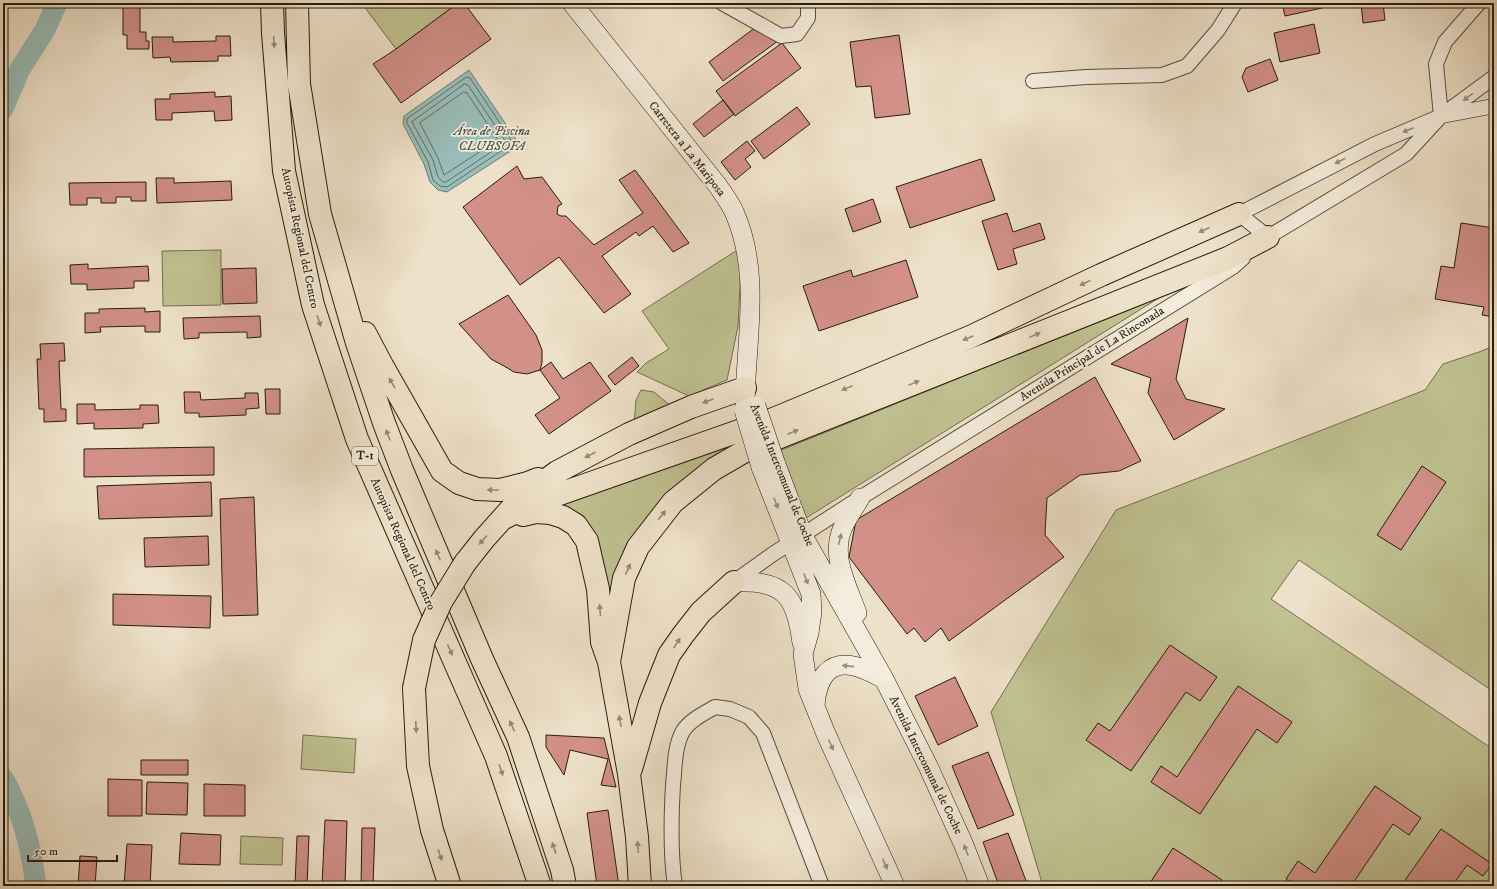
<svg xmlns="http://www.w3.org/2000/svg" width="1497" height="889" font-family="'IM FELL DW Pica',serif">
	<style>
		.green { fill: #c0c191; stroke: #736e50 }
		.water { fill: #99bdb9; stroke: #6b7d75 }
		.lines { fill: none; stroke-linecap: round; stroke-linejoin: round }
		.shore { stroke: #606c64; stroke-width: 1 }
		.river { stroke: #99bdb9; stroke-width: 21 }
		.building { fill: #d29088; stroke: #261c0e }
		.street-casing { stroke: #584d3d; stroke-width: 16 }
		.secondary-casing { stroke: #261c0e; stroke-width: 20 }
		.highway-casing { stroke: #261c0e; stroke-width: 24 }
		.street { stroke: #f4ecdc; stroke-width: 14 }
		.secondary { stroke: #f4ecdc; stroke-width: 19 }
		.highway { stroke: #eee1c9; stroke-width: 22 }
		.secondary-bridge-casing { stroke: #261c0e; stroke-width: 20; stroke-linecap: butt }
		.highway-bridge-casing { stroke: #261c0e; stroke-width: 24; stroke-linecap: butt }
		.secondary-bridge { stroke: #f4ecdc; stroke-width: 19 }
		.highway-bridge { stroke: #eee1c9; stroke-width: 22 }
		.oneway { fill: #948875 }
		.oneway2 { fill: #978e7f }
		.labels { text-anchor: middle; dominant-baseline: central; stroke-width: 3.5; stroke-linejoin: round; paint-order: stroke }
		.shield { fill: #f4ecdc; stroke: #645a4c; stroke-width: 1 }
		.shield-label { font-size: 11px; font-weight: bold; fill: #261c0e }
		.street-label { font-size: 12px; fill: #261c0e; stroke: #f4ecdc }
		.water-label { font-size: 13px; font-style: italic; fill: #4e544a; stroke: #f4ecdc }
	</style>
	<rect width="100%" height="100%" fill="#eee1c9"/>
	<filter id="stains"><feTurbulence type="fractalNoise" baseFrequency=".005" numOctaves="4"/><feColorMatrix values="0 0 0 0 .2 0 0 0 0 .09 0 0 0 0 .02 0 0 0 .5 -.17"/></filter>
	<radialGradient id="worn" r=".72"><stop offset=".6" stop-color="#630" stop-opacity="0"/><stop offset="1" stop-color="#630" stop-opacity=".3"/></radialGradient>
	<path class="green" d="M 365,3 L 458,3 L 396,49 L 363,5 Z
		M 742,247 L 738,326 L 727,380 L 689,396 L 637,372 L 646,363 L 669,349 L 642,311 Z
		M 221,250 L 221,305 L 163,306 L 162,251 Z
		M 1162,296 L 806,518 L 779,451 Z
		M 1494,346 L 1494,692 L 1299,560 L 1271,599 L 1494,750 L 1494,886 L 1043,886 L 991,712 L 1116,510 L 1425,390 L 1443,364 L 1479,352 Z
		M 641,390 L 654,392 L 672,407 L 634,425 L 636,400 Z
		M 741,440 L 668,492 L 608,633 L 601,569 L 545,506 Z
		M 303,735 L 356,739 L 354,773 L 301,769 Z
		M 241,836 L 283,838 L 282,865 L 240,864 Z"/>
	<path class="water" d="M 469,70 L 520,145 L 447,192 L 438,190 L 430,182 L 424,164 L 403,124 L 404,116 Z"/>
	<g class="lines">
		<path class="shore" d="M 467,77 L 470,78 L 513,143 L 447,187 L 440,186 L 433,180 L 428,162 L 407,123 L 407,119 Z
			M 465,84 L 468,85 L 506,142 L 446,182 L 443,182 L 438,177 L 433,160 L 412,122 Z
			M 464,92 L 467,93 L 498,140 L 444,175 L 438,158 L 420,123 Z"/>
		<path class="river" d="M 3,109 L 20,69 L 45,30 L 57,3
			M 3,778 C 23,813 31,847 36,886"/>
	</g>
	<path class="building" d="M 123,3 L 140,3 L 140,32 L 146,32 L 146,41 L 149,41 L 149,49 L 127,49 L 127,35 L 123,35 Z
		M 458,3 L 464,3 L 491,39 L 401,103 L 373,64 L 396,49 Z
		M 1282,3 L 1321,3 L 1322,8 L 1285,16 Z
		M 1361,3 L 1383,3 L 1385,20 L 1363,23 Z
		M 1314,24 L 1320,53 L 1280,62 L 1274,33 Z
		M 756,27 L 778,41 L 723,81 L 709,62 Z
		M 899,35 L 910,114 L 875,118 L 871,86 L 856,87 L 850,42 Z
		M 216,36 L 230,36 L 231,56 L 218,56 L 218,61 L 171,62 L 170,57 L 153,58 L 152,37 L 173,37 L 173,42 L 216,41 Z
		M 782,43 L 801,68 L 735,116 L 716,91 Z
		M 1270,59 L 1278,80 L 1248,92 L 1242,77 L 1246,68 Z
		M 215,92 L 215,97 L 231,96 L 232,120 L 215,121 L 214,111 L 172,113 L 172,120 L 156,120 L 155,99 L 170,99 L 170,94 Z
		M 723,100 L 734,114 L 704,137 L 693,124 Z
		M 797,107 L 810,124 L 764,159 L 751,141 Z
		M 747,141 L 755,151 L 745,159 L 751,167 L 735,180 L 721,162 Z
		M 981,159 L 995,200 L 910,228 L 896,187 Z
		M 517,166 L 524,179 L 542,177 L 562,204 L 558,206 L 557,214 L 561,216 L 566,216 L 594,245 L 643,213 L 619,180 L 635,170 L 689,243 L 673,252 L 653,226 L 639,236 L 636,232 L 602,256 L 631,294 L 604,313 L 559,257 L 520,285 L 463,207 Z
		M 156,178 L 174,178 L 174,183 L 231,181 L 232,200 L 157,203 Z
		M 146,182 L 146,201 L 131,201 L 131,197 L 116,197 L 116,203 L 101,203 L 101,198 L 87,198 L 87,205 L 70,205 L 69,183 Z
		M 873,199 L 881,222 L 853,232 L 845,209 Z
		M 1007,213 L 1013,232 L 1040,223 L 1045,239 L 1013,249 L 1017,264 L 998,270 L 982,221 Z
		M 1461,223 L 1494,228 L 1494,317 L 1482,315 L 1484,307 L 1435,299 L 1441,266 L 1454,268 Z
		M 906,260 L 918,297 L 819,331 L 803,286 L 851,270 L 853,277 Z
		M 88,264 L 88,269 L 148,266 L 149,281 L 134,281 L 134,288 L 87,290 L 87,284 L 71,284 L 70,265 Z
		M 256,268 L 257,303 L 223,304 L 222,269 Z
		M 508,295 L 536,335 L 542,350 L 542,363 L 540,370 L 527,374 L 514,372 L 504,366 L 491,359 L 459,324 Z
		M 145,308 L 145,312 L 160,311 L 160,332 L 145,332 L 145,326 L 100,327 L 101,332 L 85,333 L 85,313 L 99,313 L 99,309 Z
		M 260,316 L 261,337 L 247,338 L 247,332 L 199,333 L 199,338 L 184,339 L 183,318 Z
		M 1188,318 L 1176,379 L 1186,399 L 1225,409 L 1174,440 L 1148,393 L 1151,378 L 1111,364 Z
		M 64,343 L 65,361 L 59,361 L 61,409 L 66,409 L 66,421 L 44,422 L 44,409 L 39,409 L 37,359 L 41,359 L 40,344 Z
		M 632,357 L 639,366 L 615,385 L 608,376 Z
		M 551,362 L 563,379 L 590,362 L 611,391 L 549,434 L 535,415 L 560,398 L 540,370 Z
		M 1095,377 L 1141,461 L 1119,471 L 1080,475 L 1047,498 L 1045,535 L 1064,557 L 949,641 L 941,628 L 925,642 L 914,628 L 907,634 L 849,557 L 856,520 Z
		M 265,389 L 280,389 L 280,414 L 266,414 Z
		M 184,392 L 200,392 L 201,400 L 245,398 L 245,393 L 258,393 L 259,408 L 246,409 L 246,415 L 199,417 L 199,413 L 185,413 Z
		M 77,404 L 95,404 L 95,410 L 140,409 L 140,405 L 158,405 L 159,423 L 143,424 L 143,428 L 94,429 L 94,423 L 77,424 Z
		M 214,447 L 214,475 L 84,477 L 84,449 Z
		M 1422,466 L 1446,482 L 1401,550 L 1377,535 Z
		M 211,482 L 212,516 L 99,519 L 97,486 Z
		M 254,497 L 258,615 L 223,616 L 220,499 Z
		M 208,536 L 209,565 L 145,567 L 144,538 Z
		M 113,594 L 211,596 L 210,628 L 113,625 Z
		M 1170,645 L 1217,677 L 1200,701 L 1186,692 L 1131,771 L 1086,740 L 1098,723 L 1110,731 Z
		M 955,677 L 978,726 L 938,745 L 915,696 Z
		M 1238,686 L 1292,722 L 1277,743 L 1257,729 L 1200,814 L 1151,782 L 1161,766 L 1177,777 Z
		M 546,735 L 604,738 L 616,787 L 601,785 L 608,759 L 570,750 L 564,775 L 546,747 Z
		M 988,752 L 1014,815 L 978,829 L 952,766 Z
		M 141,760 L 188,760 L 188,775 L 141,775 Z
		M 108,779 L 142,780 L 142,816 L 108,816 Z
		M 147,782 L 188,783 L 187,815 L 146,814 Z
		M 204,784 L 245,785 L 245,816 L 204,816 Z
		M 1375,786 L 1421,818 L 1409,835 L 1393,824 L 1351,886 L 1296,886 L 1286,879 L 1298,861 L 1315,873 Z
		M 608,810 L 619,886 L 597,886 L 587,813 Z
		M 325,820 L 347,821 L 345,886 L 322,886 Z
		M 362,828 L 375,828 L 373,886 L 361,886 Z
		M 1441,829 L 1492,864 L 1483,876 L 1467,865 L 1452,886 L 1401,886 Z
		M 181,833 L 221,835 L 220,865 L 179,864 Z
		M 1008,833 L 1028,886 L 999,886 L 983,842 Z
		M 297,836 L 309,836 L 307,886 L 295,886 Z
		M 127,844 L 152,845 L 150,886 L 124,886 Z
		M 1173,848 L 1222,880 L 1218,886 L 1148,886 Z
		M 80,856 L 97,857 L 95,886 L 78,886 Z"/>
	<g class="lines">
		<defs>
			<path id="street" d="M 722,3 L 781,36 L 797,34 L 808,18 L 808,3
				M 1033,81 L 1086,77 L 1162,75 L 1187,66 L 1218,30 L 1235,3
				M 1441,116 L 1436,64 L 1445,42 L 1479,3
				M 1268,237 L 1239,214 L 1375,144 L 1441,116 L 1494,106
				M 1262,242 L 1268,237 L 1406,154 L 1441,116 L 1494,77
				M 734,582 L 773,554 L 860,498 L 1233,267 L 1243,258
				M 675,886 C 670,852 671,819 673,785 C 675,768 674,747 683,731 C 690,720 703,714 715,707 L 730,709 L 749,717 L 763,733 L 822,886"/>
			<path id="secondary" d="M 572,3 L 718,186 C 724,195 731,204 735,214 C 761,274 746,340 745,402
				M 775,462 L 803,536 L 884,679 L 928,766 L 963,843 L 980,886
				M 761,467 L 811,594 L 812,612 L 809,633 L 803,654 L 808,689 L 826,734 L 895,886
				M 734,582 C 784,580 796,595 802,643
				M 857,613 C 847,585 829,554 844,525 C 848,516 855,507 860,498
				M 815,705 C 816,693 818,682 826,673 C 842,656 867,670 884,679"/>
			<path id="highway" d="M 272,3 L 273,33 L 284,171 L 313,305 L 357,439 L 496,756 L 540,886
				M 297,3 L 299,84 L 320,214 L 357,343 L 384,423 L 402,470 L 482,659 L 518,737 L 562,870 L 565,886
				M 365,333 L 383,367 L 442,471 L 459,483 L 477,489 L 500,490 L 528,483 L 538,479
				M 523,515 L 536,512 L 550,513 L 563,517 L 576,525 L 587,541 L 598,589 L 602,642 L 609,662 L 629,774 L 637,837 L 640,886
				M 502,519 L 534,503 L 776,418 L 970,337 L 1101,275 L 1239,214
				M 465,563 L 484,539 L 519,500 L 557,472 L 629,434 L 691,407 L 745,388
				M 609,662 L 624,578 L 638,547 L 673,502 L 714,469 L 745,451 L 1228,258 L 1268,237
				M 414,688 L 418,766 L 432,830 L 450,886
				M 631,769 L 650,703 L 669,655 L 683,635 L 701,612 L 734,582"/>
		</defs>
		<use href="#street" class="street-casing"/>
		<use href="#secondary" class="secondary-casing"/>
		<use href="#highway" class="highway-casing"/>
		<use href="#street" class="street"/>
		<use href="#secondary" class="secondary"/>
		<use href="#highway" class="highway"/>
		<defs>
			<path id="secondary-bridge" d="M 756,406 L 775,462
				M 744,410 L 761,467"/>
			<path id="highway-bridge" d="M 414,688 L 424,640 L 441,602 L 465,563"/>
		</defs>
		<use href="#secondary-bridge" class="secondary-bridge-casing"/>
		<use href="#highway-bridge" class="highway-bridge-casing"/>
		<use href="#secondary-bridge" class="secondary-bridge"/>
		<use href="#highway-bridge" class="highway-bridge"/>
	</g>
	<defs><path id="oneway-solid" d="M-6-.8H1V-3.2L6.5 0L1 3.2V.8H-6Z"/></defs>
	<g class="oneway">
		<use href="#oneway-solid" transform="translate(274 42) rotate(86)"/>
		<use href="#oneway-solid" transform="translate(1204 230) rotate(156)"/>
		<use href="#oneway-solid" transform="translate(1085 283) rotate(155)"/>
		<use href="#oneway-solid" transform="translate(319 321) rotate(72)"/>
		<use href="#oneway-solid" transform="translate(1035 335) rotate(-22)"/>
		<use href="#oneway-solid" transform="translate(968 338) rotate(157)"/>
		<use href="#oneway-solid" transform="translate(392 383) rotate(-120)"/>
		<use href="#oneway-solid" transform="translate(914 383) rotate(-22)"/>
		<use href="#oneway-solid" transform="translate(847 388) rotate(158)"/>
		<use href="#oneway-solid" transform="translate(708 401) rotate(160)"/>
		<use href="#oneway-solid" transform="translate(793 432) rotate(-22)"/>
		<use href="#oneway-solid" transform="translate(388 435) rotate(-112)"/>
		<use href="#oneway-solid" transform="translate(590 455) rotate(153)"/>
		<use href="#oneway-solid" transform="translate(493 490) rotate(-178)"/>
		<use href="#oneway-solid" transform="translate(662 515) rotate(-51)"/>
		<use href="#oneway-solid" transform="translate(483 540) rotate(130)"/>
		<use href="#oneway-solid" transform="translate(438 555) rotate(-113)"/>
		<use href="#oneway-solid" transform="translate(628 569) rotate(-66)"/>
		<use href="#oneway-solid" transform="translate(600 610) rotate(-95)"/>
		<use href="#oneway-solid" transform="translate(677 643) rotate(-57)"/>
		<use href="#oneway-solid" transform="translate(450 650) rotate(66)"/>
		<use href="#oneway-solid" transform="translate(620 721) rotate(-100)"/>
		<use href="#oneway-solid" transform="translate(512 726) rotate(-115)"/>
		<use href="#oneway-solid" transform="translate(416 727) rotate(87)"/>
		<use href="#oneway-solid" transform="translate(501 770) rotate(71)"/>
		<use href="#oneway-solid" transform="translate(638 847) rotate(-94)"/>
		<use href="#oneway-solid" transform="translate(554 848) rotate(-108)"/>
		<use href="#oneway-solid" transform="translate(440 855) rotate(72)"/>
	</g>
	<g class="oneway2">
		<use href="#oneway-solid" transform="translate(1468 97) rotate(143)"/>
		<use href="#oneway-solid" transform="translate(1408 130) rotate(157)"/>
		<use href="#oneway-solid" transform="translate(1340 161) rotate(153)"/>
		<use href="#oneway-solid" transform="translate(776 503) rotate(68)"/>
		<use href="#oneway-solid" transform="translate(840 539) rotate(-76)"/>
		<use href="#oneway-solid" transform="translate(806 579) rotate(69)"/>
		<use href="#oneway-solid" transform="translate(848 666) rotate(-174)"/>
		<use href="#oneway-solid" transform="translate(831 745) rotate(66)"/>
		<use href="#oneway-solid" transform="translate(966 850) rotate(-111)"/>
		<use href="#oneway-solid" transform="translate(885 864) rotate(66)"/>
	</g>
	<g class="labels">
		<rect class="shield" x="352" y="447" width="26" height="18" rx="3"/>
		<g class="shield-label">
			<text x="365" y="456">T-1</text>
		</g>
		<g class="street-label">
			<text transform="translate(687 149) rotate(52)">Carretera a La Mariposa</text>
			<text transform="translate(300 238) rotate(78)">Autopista Regional del Centro</text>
			<text transform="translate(1092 354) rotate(-32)">Avenida Principal de La Rinconada</text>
			<text transform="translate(782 475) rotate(68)">Avenida Intercomunal de Coche</text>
			<text transform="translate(403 544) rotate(66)">Autopista Regional del Centro</text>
			<text transform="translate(926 765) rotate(64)">Avenida Intercomunal de Coche</text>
		</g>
		<g class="water-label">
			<text x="492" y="131">Área de Piscina<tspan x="492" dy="15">CLUBSOFA</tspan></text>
		</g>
	</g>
	<rect width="1497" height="889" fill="none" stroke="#eee1c9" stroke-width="16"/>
	<rect x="4" y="4" width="1489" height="881" fill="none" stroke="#261c0e" stroke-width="2"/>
	<rect x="8" y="8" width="1481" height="873" fill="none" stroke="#261c0e"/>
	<path d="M28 855v6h89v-6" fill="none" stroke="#261c0e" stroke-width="2"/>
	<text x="34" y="855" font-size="12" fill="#261c0e" stroke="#f4ecdc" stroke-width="3" paint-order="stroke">50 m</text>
	<rect width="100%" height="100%" filter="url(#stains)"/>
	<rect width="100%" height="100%" fill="url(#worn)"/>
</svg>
